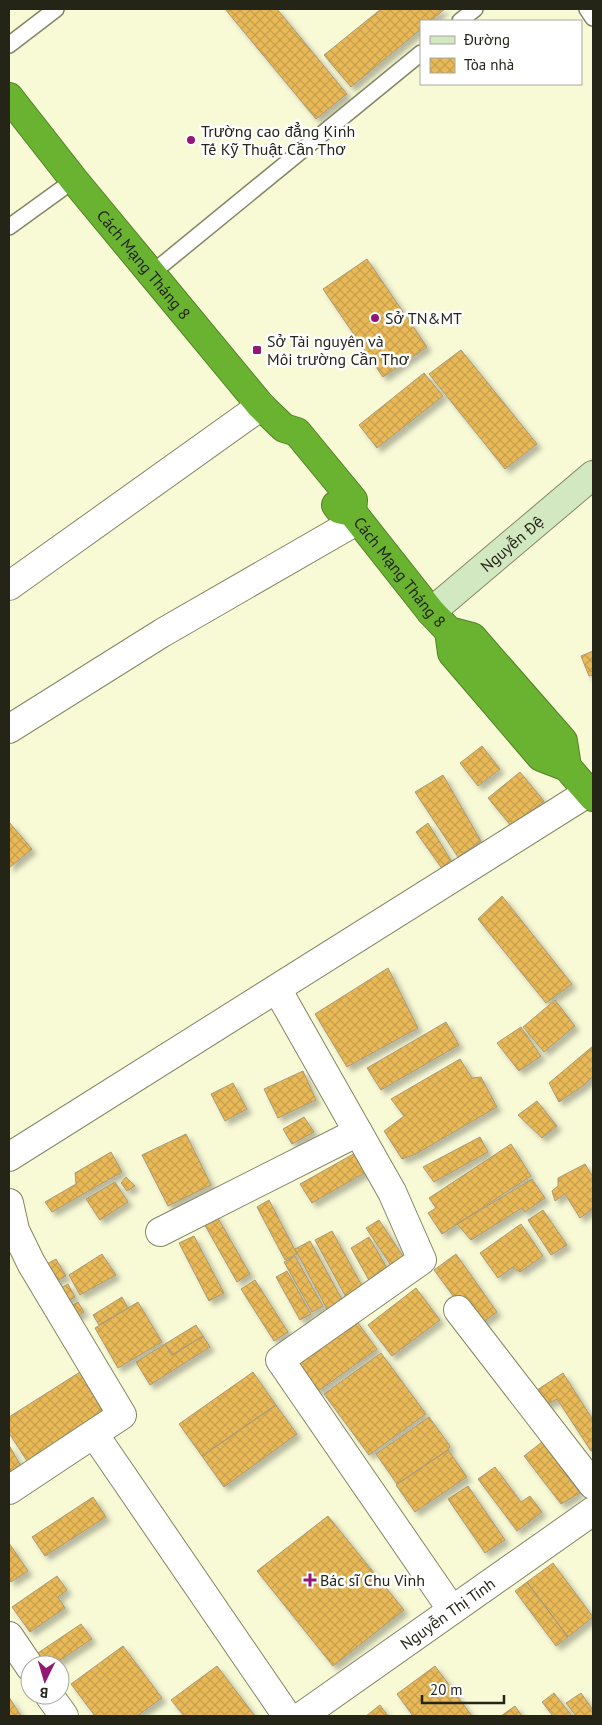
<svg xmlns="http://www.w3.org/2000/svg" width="602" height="1725" font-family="'PT Sans',sans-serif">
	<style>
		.building { fill: url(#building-cross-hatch); stroke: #a9997b; filter: url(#shadow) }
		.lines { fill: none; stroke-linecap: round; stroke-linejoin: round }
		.lane-casing { stroke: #848565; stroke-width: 18 }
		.street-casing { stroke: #848565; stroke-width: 30 }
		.secondary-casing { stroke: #848565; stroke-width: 30 }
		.highway-casing { stroke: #518128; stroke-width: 30 }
		.lane { stroke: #fff; stroke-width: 15 }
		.street { stroke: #fff; stroke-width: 28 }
		.secondary { stroke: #d2e8c1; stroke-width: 28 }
		.highway { stroke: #69b331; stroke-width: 28 }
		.poi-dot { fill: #931874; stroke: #fff; stroke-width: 2 }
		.labels { text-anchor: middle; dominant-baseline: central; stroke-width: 5; stroke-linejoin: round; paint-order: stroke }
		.poi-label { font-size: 16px; fill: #242417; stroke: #fff; text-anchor: start }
		.street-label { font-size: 16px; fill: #242417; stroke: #fff }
	</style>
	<defs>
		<pattern id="building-cross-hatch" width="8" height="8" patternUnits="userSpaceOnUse" patternTransform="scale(1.25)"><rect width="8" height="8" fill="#e8b957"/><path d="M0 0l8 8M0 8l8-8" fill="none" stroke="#c79f4b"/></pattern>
		<filter id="shadow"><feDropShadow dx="4.5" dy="4.5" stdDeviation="2.5" flood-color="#0004"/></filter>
	</defs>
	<rect width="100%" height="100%" fill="#f8fad6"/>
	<path class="building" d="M 225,9 L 277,9 L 347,94 L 316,119 Z
		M 381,9 L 445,9 L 430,21 L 421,21 L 421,29 L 351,87 L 324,55 Z
		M 367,259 L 427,347 L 383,377 L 323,289 Z
		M 461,350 L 537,444 L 505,469 L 429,374 Z
		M 424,373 L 443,396 L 377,448 L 359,425 Z
		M 593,651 L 593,675 L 589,676 L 581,656 Z
		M 482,746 L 500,769 L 478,786 L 460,763 Z
		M 520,772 L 544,801 L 512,827 L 488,798 Z
		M 443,775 L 481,841 L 458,857 L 415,792 Z
		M 9,822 L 32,849 L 9,868 Z
		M 428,823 L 452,862 L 443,870 L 416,832 Z
		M 502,896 L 572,984 L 546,1003 L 478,919 Z
		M 388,968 L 418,1028 L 347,1067 L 315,1014 Z
		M 555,1000 L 575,1026 L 544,1052 L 523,1027 Z
		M 446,1022 L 459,1045 L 381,1090 L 367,1068 Z
		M 521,1027 L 541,1056 L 519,1071 L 497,1043 Z
		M 593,1046 L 593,1076 L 584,1085 L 559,1102 L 549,1083 Z
		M 460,1059 L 472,1078 L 481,1077 L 497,1107 L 416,1154 L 402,1159 L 384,1131 L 404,1116 L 391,1099 Z
		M 303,1071 L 316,1100 L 278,1118 L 264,1089 Z
		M 233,1083 L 247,1109 L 225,1121 L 211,1094 Z
		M 537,1101 L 557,1126 L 542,1138 L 518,1115 Z
		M 304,1117 L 314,1132 L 292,1144 L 283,1129 Z
		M 186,1134 L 211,1185 L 168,1206 L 142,1155 Z
		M 480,1137 L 488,1152 L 434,1182 L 423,1167 Z
		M 511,1144 L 531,1176 L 442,1234 L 428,1213 L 436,1208 L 429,1198 Z
		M 111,1152 L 122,1172 L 52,1212 L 45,1202 L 76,1184 L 75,1173 Z
		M 357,1152 L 368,1171 L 312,1203 L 300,1184 Z
		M 585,1164 L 593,1177 L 593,1209 L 580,1218 L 565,1194 L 555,1201 L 552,1191 L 558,1186 L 558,1178 Z
		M 126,1177 L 135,1186 L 127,1191 L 121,1183 Z
		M 532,1179 L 545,1198 L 525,1212 L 522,1208 L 471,1240 L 457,1224 Z
		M 115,1182 L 128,1202 L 100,1220 L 86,1199 Z
		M 269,1200 L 297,1254 L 285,1260 L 257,1207 Z
		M 543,1210 L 567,1245 L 551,1255 L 528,1220 Z
		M 215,1213 L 250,1274 L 237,1282 L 202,1220 Z
		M 379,1220 L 407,1262 L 394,1270 L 366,1228 Z
		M 521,1224 L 543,1256 L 520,1272 L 513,1267 L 498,1278 L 480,1253 Z
		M 332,1231 L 365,1291 L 348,1301 L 315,1240 Z
		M 194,1236 L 224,1293 L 209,1301 L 179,1243 Z
		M 369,1237 L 393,1278 L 374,1289 L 351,1248 Z
		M 310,1241 L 344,1303 L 328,1311 L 295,1249 Z
		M 102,1254 L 116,1275 L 80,1295 L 69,1275 Z
		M 456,1254 L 497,1312 L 476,1327 L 434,1270 Z
		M 295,1256 L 323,1306 L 312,1312 L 284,1262 Z
		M 56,1259 L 66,1276 L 49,1285 L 39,1268 Z
		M 287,1271 L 311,1314 L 300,1320 L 276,1277 Z
		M 255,1280 L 288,1332 L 274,1341 L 241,1289 Z
		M 68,1284 L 75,1297 L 62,1305 L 54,1292 Z
		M 416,1288 L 440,1320 L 392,1356 L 368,1325 Z
		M 122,1297 L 128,1308 L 99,1325 L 93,1315 Z
		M 78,1302 L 84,1312 L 73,1318 L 67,1308 Z
		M 138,1302 L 162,1342 L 118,1368 L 95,1328 Z
		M 355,1319 L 377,1349 L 317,1392 L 296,1362 Z
		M 196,1325 L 203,1336 L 172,1355 L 165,1344 Z
		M 203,1336 L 210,1347 L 150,1385 L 136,1362 L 165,1344 L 172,1355 Z
		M 381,1353 L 426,1414 L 369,1455 L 324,1394 Z
		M 80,1372 L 103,1412 L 29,1464 L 9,1433 L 9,1417 Z
		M 253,1372 L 276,1405 L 202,1456 L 179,1424 Z
		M 563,1373 L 593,1420 L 593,1450 L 591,1451 L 557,1399 L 543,1407 L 534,1392 Z
		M 276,1405 L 297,1434 L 224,1487 L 202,1456 Z
		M 429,1417 L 450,1446 L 448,1450 L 397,1484 L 376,1454 Z
		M 542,1442 L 580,1493 L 561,1504 L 524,1456 Z
		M 9,1445 L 22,1468 L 9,1474 Z
		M 448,1450 L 467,1477 L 415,1512 L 396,1485 Z
		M 495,1467 L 521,1502 L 530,1496 L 542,1512 L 517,1531 L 478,1479 Z
		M 468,1486 L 505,1540 L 485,1553 L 448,1499 Z
		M 93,1497 L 106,1517 L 45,1556 L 32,1537 Z
		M 328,1516 L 404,1610 L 333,1666 L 257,1571 Z
		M 9,1543 L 28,1571 L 11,1582 L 9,1579 Z
		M 553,1563 L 593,1617 L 568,1637 L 527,1582 Z
		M 57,1576 L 67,1590 L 58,1597 L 65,1608 L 30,1632 L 12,1607 Z
		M 527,1582 L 568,1637 L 556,1646 L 515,1591 Z
		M 81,1624 L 92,1639 L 53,1665 L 41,1665 L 35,1655 Z
		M 123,1646 L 162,1698 L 137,1716 L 95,1716 L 71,1684 Z
		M 217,1666 L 255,1716 L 184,1716 L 171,1700 Z
		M 435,1666 L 472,1716 L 413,1716 L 397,1694 Z
		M 554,1693 L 572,1716 L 553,1716 L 542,1702 Z
		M 581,1693 L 593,1710 L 593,1716 L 576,1716 L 566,1703 Z
		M 9,1697 L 21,1716 L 9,1716 Z
		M 380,1705 L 388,1716 L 366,1716 Z
		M 515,1706 L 522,1716 L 501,1716 Z"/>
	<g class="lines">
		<defs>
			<path id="lane" d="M 587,9 L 593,18
				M 460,21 L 475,9
				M 9,45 L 56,9
				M 9,227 L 74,180
				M 152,273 L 421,53"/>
			<g id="street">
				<path d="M 9,586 L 261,406"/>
				<path d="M 9,729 L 162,633 L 358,520"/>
				<path d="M 277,989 L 392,1192 L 422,1260 L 280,1360 L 452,1610"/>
				<path d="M 9,1157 L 589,792"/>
				<path d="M 9,1203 L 15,1230 L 31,1263 L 122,1415 L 9,1490"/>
				<path d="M 160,1232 L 358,1132"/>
				<path d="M 458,1310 L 593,1485"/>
				<path d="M 94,1434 L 287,1716"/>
				<path d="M 9,1636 L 30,1667"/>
				<path d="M 49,1695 L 64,1716"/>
				<path id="s1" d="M 302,1716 L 593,1511"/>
			</g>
			<g id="secondary">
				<path id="s2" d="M 431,612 L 593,475"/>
			</g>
			<g id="highway">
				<path id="s3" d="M 9,97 L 74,180 L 261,406 L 284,428 L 297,432 L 353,500 L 352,512"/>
				<path id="s4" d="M 336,505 L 339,509 L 352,512 L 431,612 L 449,631 L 472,637 L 563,741 L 567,767"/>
				<path d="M 449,631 L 452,653 L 541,757 L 567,767 L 593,797"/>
			</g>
		</defs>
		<use href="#lane" class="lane-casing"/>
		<use href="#street" class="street-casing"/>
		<use href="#secondary" class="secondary-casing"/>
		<use href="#highway" class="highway-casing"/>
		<use href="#lane" class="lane"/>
		<use href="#street" class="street"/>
		<use href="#secondary" class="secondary"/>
		<use href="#highway" class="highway"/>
	</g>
	<g class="poi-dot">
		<circle cx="191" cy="140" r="5"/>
		<circle cx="375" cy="318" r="5"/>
		<rect x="252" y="345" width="10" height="10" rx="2.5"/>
		<path d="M307.5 1572.5h5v5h5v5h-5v5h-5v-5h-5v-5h5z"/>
	</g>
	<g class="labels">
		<g class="poi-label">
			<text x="201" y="131">Trường cao đẳng Kinh<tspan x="201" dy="18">Tế Kỹ Thuật Cần Thơ</tspan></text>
			<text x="385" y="318">Sở TN&amp;MT</text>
			<text x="267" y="341">Sở Tài nguyên và<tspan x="267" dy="18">Môi trường Cần Thơ</tspan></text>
			<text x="320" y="1580">Bác sĩ Chu Vinh</text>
		</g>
		<g class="street-label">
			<text stroke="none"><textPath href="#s3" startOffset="215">Cách Mạng Tháng 8</textPath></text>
			<text stroke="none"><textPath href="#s2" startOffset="106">Nguyễn Đệ</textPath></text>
			<text stroke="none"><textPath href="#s4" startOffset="95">Cách Mạng Tháng 8</textPath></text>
			<text stroke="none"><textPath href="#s1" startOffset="178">Nguyễn Thị Tính</textPath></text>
		</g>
	</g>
	<rect width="602" height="1725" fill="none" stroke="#242417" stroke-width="20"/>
	<rect x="420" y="20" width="162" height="65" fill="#ffffff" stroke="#a7a7a2"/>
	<rect x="430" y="36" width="25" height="8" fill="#d2e8c1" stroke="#a7a7a2"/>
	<text x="464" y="45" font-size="15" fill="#242417">Đường</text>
	<rect x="430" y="58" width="25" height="15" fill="url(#building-cross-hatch)" stroke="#a7a7a2"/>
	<text x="464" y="70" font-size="15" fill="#242417">Tòa nhà</text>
	<g transform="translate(45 1680) rotate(185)"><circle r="24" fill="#ffffff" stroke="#a7a7a2"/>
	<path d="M0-4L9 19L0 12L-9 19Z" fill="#931874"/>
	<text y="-8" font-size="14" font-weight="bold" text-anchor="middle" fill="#242417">B</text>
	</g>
	<path d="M422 1695v8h82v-8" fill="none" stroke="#242417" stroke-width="2.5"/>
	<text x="430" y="1695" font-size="15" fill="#242417" stroke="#ffffff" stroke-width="4" paint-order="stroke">20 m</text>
</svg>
